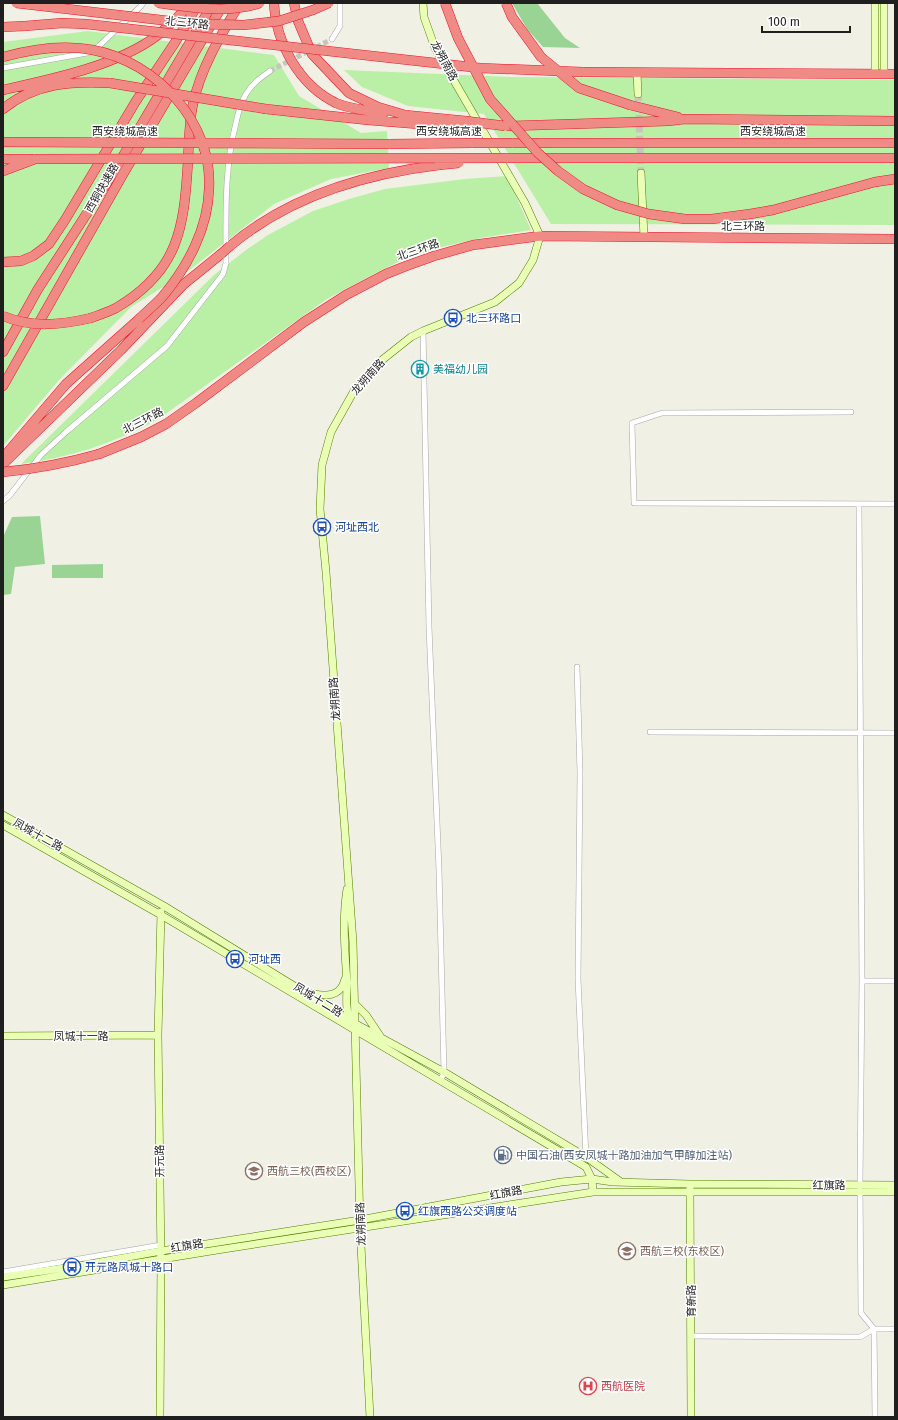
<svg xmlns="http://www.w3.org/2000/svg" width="898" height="1420" font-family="'Fira Sans','Noto Sans SC',sans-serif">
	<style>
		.grass { fill: #b9f0a6 }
		.forest { fill: #9ad495 }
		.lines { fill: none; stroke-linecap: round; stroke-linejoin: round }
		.street-tunnel { stroke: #c7c6bd; stroke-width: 5; stroke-dasharray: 5 2.5; stroke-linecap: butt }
		.secondary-tunnel { stroke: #c7c6bd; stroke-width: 7; stroke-dasharray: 7 3.5; stroke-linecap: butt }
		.street-casing { stroke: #a6a6a6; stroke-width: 6 }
		.secondary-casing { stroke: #537d00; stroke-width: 8 }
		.highway-casing { stroke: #ed142d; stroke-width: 10 }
		.street { stroke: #fff; stroke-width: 5 }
		.secondary { stroke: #eaffb5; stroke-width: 7 }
		.highway { stroke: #f08a85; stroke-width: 9 }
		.highway-bridge-casing { stroke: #ed142d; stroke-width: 10; stroke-linecap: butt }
		.highway-bridge { stroke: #f08a85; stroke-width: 9 }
		.labels { text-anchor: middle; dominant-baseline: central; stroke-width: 3; stroke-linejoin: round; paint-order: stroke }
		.street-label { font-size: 11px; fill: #1f1f1f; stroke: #fff }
		.transit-label { font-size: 11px; fill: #164399; stroke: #fff; text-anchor: start }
		.culture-label { font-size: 11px; fill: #0d838f; stroke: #fff; text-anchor: start }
		.service-label { font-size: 11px; fill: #4e5e75; stroke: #fff; text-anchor: start }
		.education-label { font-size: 11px; fill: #785e54; stroke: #fff; text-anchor: start }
		.health-label { font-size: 11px; fill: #be3a42; stroke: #fff; text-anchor: start }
	</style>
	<rect width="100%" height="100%" fill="#f1f0e5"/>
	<path class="grass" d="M 88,31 L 274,55 L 299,96 L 361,133 L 387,131 L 389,168 L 331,179 L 274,204 L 187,272 L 131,307 L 59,380 L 3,446 L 3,42 Z
		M 344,70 L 511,77 L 895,80 L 895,225 L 551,224 L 484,114 L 408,106 L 362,87 Z
		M 507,176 L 531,230 L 481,238 L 442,247 L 408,257 L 372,275 L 327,299 L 157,420 C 114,443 69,458 21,464 L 214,275 L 246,250 L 268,235 L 313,211 L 349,199 L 385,189 L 465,179 Z"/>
	<path class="forest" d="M 512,3 L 537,3 L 565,38 L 580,48 L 543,47 L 527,29 Z
		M 40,516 L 45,564 L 15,567 L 11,594 L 3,595 L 3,537 L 12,517 Z
		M 103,564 L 103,578 L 52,578 L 52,565 Z"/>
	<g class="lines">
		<path class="street-tunnel" d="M 270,71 L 332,39"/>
		<path class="secondary-tunnel" d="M 638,94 L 641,173"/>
		<defs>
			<path id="street" d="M 332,39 L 340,26 L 340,3
				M 3,68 L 87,53 L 99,46 L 141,6 L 143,3
				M 423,331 L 429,627 L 439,870 L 444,1072 L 441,1080
				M 851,412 L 662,413 L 632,423 L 634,503 L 895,504
				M 3,501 L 10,495 L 41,455 L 66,432 L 167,346 L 223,274 L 226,263 C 226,217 224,168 236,123 C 238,113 241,102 246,94 C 252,84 260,78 270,71
				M 859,505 L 862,981 L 860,1185 L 861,1313 L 874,1329 L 875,1417
				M 577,667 L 580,773 L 578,979 L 586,1158
				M 650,732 L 895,733
				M 862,981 L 895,981
				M 3,1272 L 161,1245
				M 691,1336 L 860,1337 L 874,1329 L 895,1329"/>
			<path id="secondary" d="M 875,3 L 875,74
				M 637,73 L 638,94
				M 884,74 L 884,3
				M 641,173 L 644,237
				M 3,815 L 164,906 L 356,1024 L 444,1072 L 586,1157 L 621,1182
				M 3,825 L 161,915 L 586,1167 L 592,1179 L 593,1192
				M 347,889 C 342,920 345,952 347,983 C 347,995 345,1010 350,1020
				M 310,993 C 320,995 334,998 341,988 C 343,986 344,982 345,979
				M 355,1004 L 366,1015 L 380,1036
				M 3,1036 L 158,1035
				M 690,1187 L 691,1417
				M 3,1277 L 84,1265 L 161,1251 L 360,1220 L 561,1182 L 592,1179 L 613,1182 L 690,1184 L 895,1185
				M 3,1285 L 217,1250 L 593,1192 L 895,1192
				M 160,1417 L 161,1259 L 158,1035 L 161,912
				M 370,1417 L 360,1227 L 353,942 L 326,572 L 320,509 L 322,465 L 331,432 L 354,391 L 377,364 L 411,337 L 423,331 L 495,302 L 519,283 L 533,260 L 540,236 L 525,203 L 435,48 L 424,17 L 423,3"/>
			<path id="highway" d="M 274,3 C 276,43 299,85 336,103 C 350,109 369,111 384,113
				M 294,3 L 298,21 L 312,54 L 349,93 L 378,107 L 405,115 L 466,121
				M 3,27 L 25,26
				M 583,72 L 895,74
				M 3,90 C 52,79 117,66 158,35 C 170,25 181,14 191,3
				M 630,105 L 678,117
				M 3,109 C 35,83 70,81 110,83
				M 266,109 L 368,120 L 469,128
				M 509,126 L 668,121 L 685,119 L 895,121
				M 512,143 L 895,143
				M 389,144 L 473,143
				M 506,158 L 895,158
				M 3,159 L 30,159
				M 3,171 L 35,159
				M 824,196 L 875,182 L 895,179
				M 230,246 C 288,197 364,174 439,165
				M 3,262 L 21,261 L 33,256 L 49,244 L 65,220 L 136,101 L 174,44 L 199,3
				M 91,318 C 99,315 108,312 116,308 C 179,271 184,228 188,161 C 189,143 189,122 193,104 C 201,67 221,35 240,3
				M 3,352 L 38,289 L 113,173 L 213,3
				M 3,386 L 122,176 L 224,3
				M 7,453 L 66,384 L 139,319
				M 99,454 L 141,437 L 166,424 L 196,403 L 304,322 L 346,295 L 386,274 L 406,266 L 434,256 L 473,245 L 540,236 L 895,239
				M 3,464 L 121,350 L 184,284 L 221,254"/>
		</defs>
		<use href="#street" class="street-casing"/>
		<use href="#secondary" class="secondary-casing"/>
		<use href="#highway" class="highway-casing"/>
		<use href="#street" class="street"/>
		<use href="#secondary" class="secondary"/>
		<use href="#highway" class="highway"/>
		<defs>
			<path id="highway-bridge" d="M 16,3 L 195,24 L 244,25 L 279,21 L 313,10 L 329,3
				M 158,3 C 190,7 228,14 260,3
				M 445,3 L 458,38 L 490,99 L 538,153 L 558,171 L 583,189 L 617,205 L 649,214 L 685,219 L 712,219 L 750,214 L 773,210 L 824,196
				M 506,3 L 512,17 L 541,57 L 579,88 L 630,105
				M 25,26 L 62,23 L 86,24 L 480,68 L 583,72
				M 3,57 C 32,49 63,44 93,50 C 157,62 213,123 209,189 C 208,228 188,266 163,296 C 156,304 147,311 139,319
				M 110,83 L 266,109
				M 466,121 L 505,126
				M 3,142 L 389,144
				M 473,143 L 512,143
				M 35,159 L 506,158
				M 439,165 L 459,163
				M 221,254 L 230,246
				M 3,316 C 32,328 61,325 91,318
				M 3,472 C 36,469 67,463 99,454"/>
		</defs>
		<use href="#highway-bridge" class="highway-bridge-casing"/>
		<use href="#highway-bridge" class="highway-bridge"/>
	</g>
	<defs>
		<symbol id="bus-ring" viewBox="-11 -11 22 22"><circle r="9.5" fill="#fff" stroke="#1a4fb4" stroke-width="1.5"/><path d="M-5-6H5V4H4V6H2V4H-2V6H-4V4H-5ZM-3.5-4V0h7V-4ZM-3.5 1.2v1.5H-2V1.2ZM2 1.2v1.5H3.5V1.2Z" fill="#1a4fb4"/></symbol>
		<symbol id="building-ring" viewBox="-11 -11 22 22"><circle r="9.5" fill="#fff" stroke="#0f9aa8" stroke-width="1.5"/><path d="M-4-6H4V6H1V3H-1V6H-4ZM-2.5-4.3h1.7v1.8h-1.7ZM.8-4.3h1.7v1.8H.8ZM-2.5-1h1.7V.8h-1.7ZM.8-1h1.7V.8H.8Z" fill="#0f9aa8"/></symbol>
		<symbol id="fuel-ring" viewBox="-11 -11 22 22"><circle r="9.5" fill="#fff" stroke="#5c6f8a" stroke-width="1.5"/><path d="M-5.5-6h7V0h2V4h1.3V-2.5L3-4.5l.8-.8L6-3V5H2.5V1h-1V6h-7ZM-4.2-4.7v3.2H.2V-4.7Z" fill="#5c6f8a"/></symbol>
		<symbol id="school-ring" viewBox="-11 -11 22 22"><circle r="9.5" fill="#fff" stroke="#8d6e63" stroke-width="1.5"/><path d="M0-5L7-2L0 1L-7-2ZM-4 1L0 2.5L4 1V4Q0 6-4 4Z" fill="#8d6e63"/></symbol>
		<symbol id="hospital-ring" viewBox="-11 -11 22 22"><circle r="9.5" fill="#fff" stroke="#e0444e" stroke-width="1.5"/><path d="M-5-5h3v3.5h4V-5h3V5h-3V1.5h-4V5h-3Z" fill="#e0444e"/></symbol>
	</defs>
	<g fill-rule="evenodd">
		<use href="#bus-ring" x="443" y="308" width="20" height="20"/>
		<use href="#building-ring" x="410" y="359" width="20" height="20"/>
		<use href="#bus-ring" x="312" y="517" width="20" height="20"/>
		<use href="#bus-ring" x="225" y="949" width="20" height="20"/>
		<use href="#fuel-ring" x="493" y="1145" width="20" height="20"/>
		<use href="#school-ring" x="244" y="1161" width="20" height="20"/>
		<use href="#bus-ring" x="395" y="1201" width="20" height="20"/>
		<use href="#school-ring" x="617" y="1241" width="20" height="20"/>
		<use href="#bus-ring" x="62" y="1257" width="20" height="20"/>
		<use href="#hospital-ring" x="578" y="1376" width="20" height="20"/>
	</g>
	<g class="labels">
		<g class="street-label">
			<text transform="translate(187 23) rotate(6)">北三环路</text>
			<text transform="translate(444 61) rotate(62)">龙朔南路</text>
			<text x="125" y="131">西安绕城高速</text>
			<text x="449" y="131">西安绕城高速</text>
			<text x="773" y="131">西安绕城高速</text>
			<text transform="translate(102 188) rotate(-60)">西铜快速路</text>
			<text x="743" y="226">北三环路</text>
			<text transform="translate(418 250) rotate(-19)">北三环路</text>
			<text transform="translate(368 377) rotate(-48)">龙朔南路</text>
			<text transform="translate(143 421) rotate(-27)">北三环路</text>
			<text transform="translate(335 699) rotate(-94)">龙朔南路</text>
			<text transform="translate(38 835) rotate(29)">凤城十二路</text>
			<text transform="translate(318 1000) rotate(31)">凤城十二路</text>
			<text x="81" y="1036">凤城十一路</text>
			<text transform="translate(160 1161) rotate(-91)">开元路</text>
			<text x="829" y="1185">红旗路</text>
			<text transform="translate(506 1193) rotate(-11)">红旗路</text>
			<text transform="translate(361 1224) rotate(-92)">龙朔南路</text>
			<text transform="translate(187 1246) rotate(-9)">红旗路</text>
			<text transform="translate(691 1301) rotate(-90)">育新路</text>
		</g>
		<g class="transit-label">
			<text x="466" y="318">北三环路口</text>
			<text x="335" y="527">河址西北</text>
			<text x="248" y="959">河址西</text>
			<text x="418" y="1211">红旗西路公交调度站</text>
			<text x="85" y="1267">开元路凤城十路口</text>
		</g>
		<g class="culture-label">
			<text x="433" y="369">美福幼儿园</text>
		</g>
		<g class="service-label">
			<text x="516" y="1155">中国石油(西安凤城十路加油加气甲醇加注站)</text>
		</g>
		<g class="education-label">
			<text x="267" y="1171">西航三校(西校区)</text>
			<text x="640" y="1251">西航三校(东校区)</text>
		</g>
		<g class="health-label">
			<text x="601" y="1386">西航医院</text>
		</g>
	</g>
	<rect width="898" height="1420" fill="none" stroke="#1f1f1f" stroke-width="8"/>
	<path d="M762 26v6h88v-6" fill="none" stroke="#1f1f1f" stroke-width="2"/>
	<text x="768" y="26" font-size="12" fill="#1f1f1f" stroke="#ffffff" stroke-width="3" paint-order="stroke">100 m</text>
</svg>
